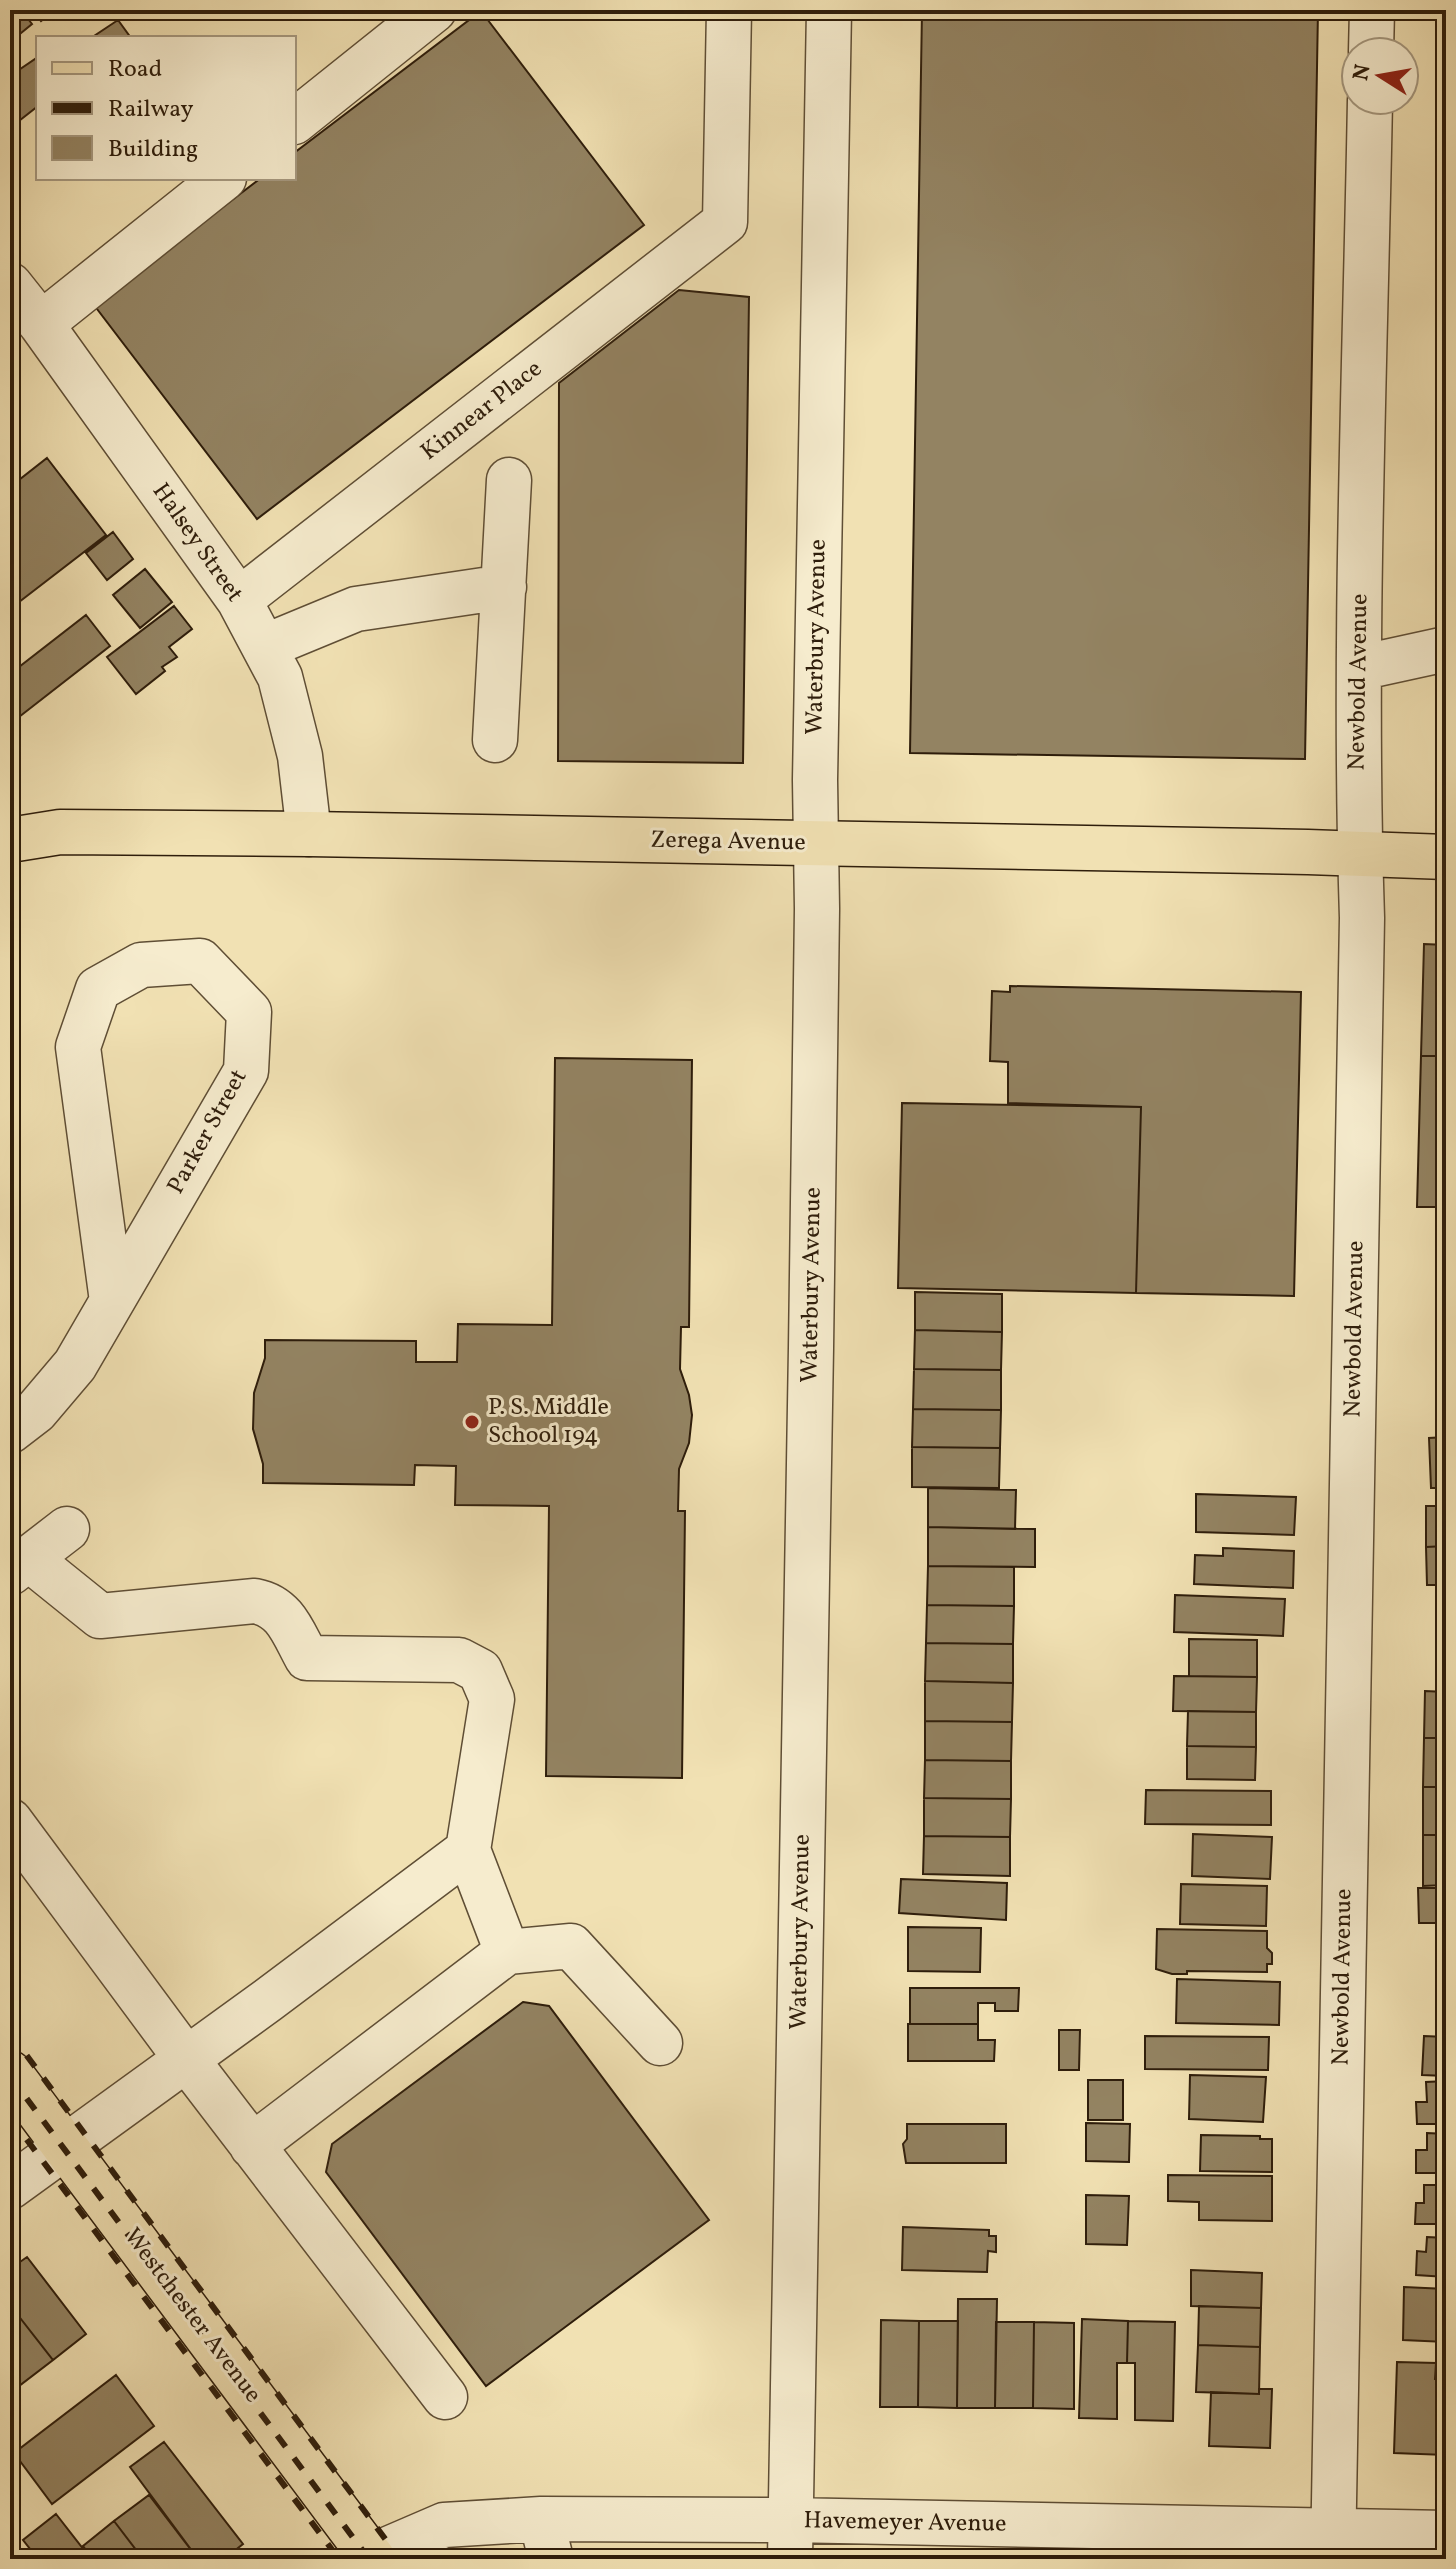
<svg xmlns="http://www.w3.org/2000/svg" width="1456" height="2569" font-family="Vollkorn,serif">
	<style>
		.building { fill: #938362; stroke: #2e1d0b; stroke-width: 2 }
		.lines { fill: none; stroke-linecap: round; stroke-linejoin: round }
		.minor-casing { stroke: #5f4e35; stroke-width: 47 }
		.major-casing { stroke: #2e1d0b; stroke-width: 47 }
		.minor { stroke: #f6ecce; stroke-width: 44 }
		.major { stroke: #f1e1b3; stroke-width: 44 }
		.rail { stroke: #2e1d0b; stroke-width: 6; stroke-dasharray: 14 14; stroke-linecap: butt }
		.poi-dot { fill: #8f2418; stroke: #f6ecce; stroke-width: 3 }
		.labels { text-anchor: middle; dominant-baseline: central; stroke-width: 6; stroke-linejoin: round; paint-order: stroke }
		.street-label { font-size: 24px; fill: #2e1d0b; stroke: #f6ecce }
		.poi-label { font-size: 24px; fill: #2e1d0b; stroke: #f6ecce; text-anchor: start }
	</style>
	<rect width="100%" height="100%" fill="#f1e1b3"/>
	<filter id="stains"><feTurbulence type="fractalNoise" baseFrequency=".0025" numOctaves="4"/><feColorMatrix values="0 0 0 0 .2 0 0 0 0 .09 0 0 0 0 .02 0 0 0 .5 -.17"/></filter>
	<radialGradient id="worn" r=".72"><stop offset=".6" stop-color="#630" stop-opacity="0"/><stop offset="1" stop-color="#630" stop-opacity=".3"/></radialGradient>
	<path class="building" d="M 10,10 L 21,10 L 32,24 L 10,42 L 17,50 L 10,55 Z
		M 32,10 L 55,10 L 41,21 Z
		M 922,10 L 1318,10 L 1305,759 L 910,753 Z
		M 481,11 L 644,225 L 257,519 L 94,305 L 261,178 L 294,178 L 294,153 Z
		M 118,20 L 131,38 L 91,38 Z
		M 38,57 L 38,106 L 10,128 L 10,76 Z
		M 679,290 L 749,297 L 743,763 L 558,761 L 559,383 Z
		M 47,458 L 106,535 L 10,609 L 10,487 Z
		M 113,532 L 133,559 L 107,580 L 86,553 Z
		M 145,569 L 172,602 L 140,628 L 113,595 Z
		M 174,606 L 192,629 L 169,647 L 177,657 L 162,667 L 165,671 L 136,694 L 107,657 Z
		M 86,615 L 110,646 L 10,724 L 10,674 Z
		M 1424,944 L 1446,945 L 1446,1056 L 1421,1056 Z
		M 1010,986 L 1301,992 L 1294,1296 L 1136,1293 L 1141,1107 L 1008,1103 L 1008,1062 L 990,1061 L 992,991 L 1010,992 Z
		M 1421,1056 L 1446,1056 L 1446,1207 L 1417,1207 Z
		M 555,1058 L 692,1060 L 689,1327 L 681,1327 L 680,1369 L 689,1395 L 692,1415 L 689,1443 L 679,1469 L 678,1511 L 685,1511 L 682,1778 L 546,1776 L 549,1506 L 455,1505 L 456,1466 L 415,1465 L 414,1485 L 263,1483 L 263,1464 L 253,1429 L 254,1393 L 265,1358 L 265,1340 L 416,1341 L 416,1362 L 457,1362 L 458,1324 L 552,1325 Z
		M 902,1103 L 1141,1107 L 1136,1293 L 898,1288 Z
		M 10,1225 L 20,1238 L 10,1281 Z
		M 915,1292 L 1002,1294 L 1002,1332 L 915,1330 Z
		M 915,1330 L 1002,1332 L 1001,1370 L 914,1369 Z
		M 914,1369 L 1001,1370 L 1001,1410 L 913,1409 Z
		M 913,1409 L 1001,1410 L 1000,1448 L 912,1447 Z
		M 1446,1437 L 1446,1488 L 1431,1488 L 1429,1438 Z
		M 912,1447 L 1000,1448 L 999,1488 L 912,1487 Z
		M 928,1488 L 1016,1490 L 1015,1529 L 928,1527 Z
		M 1196,1494 L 1296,1497 L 1294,1535 L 1196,1532 Z
		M 1426,1506 L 1446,1506 L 1446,1546 L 1426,1547 Z
		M 928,1527 L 1035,1529 L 1035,1567 L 928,1566 Z
		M 1446,1546 L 1446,1585 L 1427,1585 L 1426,1547 Z
		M 1223,1548 L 1294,1551 L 1293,1588 L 1194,1584 L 1195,1555 L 1223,1556 Z
		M 928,1566 L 1014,1567 L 1014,1606 L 927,1605 Z
		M 1175,1595 L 1285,1599 L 1283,1636 L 1174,1632 Z
		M 927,1605 L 1014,1606 L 1013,1644 L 926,1643 Z
		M 1189,1639 L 1257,1640 L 1257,1677 L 1189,1676 Z
		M 926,1643 L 1013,1644 L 1013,1683 L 925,1681 Z
		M 1174,1676 L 1257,1677 L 1256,1712 L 1173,1711 Z
		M 925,1681 L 1013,1683 L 1012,1722 L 925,1721 Z
		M 1425,1691 L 1446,1692 L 1446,1738 L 1424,1738 Z
		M 1188,1711 L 1256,1712 L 1256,1747 L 1187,1746 Z
		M 925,1721 L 1012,1722 L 1011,1761 L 925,1760 Z
		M 1424,1738 L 1446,1738 L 1446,1787 L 1423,1787 Z
		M 1187,1746 L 1256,1747 L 1255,1780 L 1187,1779 Z
		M 925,1760 L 1011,1761 L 1011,1799 L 924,1798 Z
		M 1423,1787 L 1446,1787 L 1446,1835 L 1423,1835 Z
		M 1146,1790 L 1271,1791 L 1271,1825 L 1145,1824 Z
		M 924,1798 L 1011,1799 L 1010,1837 L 924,1836 Z
		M 1193,1834 L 1272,1837 L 1270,1879 L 1192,1876 Z
		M 1423,1835 L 1446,1835 L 1446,1885 L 1423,1886 Z
		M 924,1836 L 1010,1837 L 1010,1876 L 923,1874 Z
		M 901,1879 L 1007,1883 L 1006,1920 L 899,1913 Z
		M 1181,1884 L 1267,1886 L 1266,1926 L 1180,1924 Z
		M 1418,1888 L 1446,1888 L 1446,1923 L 1419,1923 Z
		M 908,1927 L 981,1928 L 980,1972 L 908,1971 Z
		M 1157,1929 L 1267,1931 L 1267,1948 L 1272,1953 L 1272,1964 L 1267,1964 L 1267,1972 L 1187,1971 L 1187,1974 L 1172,1974 L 1156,1969 Z
		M 1177,1979 L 1280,1982 L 1279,2025 L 1176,2023 Z
		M 910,1988 L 1019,1988 L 1018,2011 L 995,2011 L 995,2003 L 978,2003 L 978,2024 L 910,2024 Z
		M 523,2002 L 549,2006 L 709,2220 L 486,2386 L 326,2172 L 332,2144 Z
		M 908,2024 L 978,2024 L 978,2040 L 995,2040 L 994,2061 L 908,2061 Z
		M 1059,2030 L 1080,2030 L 1079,2070 L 1059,2070 Z
		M 1145,2036 L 1269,2037 L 1268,2070 L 1145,2069 Z
		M 1424,2036 L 1446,2037 L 1446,2076 L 1422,2075 Z
		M 1190,2075 L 1266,2077 L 1263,2122 L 1189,2119 Z
		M 1088,2080 L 1123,2080 L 1123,2120 L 1088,2120 Z
		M 1446,2081 L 1446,2124 L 1417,2124 L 1416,2102 L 1427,2102 L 1426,2082 Z
		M 1086,2123 L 1130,2124 L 1129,2162 L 1086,2161 Z
		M 907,2124 L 1006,2124 L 1006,2163 L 906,2163 L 903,2144 L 907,2139 Z
		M 1427,2133 L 1446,2134 L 1446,2173 L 1416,2173 L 1416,2150 L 1427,2150 Z
		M 1201,2135 L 1260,2136 L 1260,2139 L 1272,2139 L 1272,2172 L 1200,2171 Z
		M 1168,2175 L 1272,2176 L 1272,2221 L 1199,2220 L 1199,2202 L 1168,2201 Z
		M 1424,2185 L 1446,2185 L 1446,2224 L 1415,2224 L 1416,2203 L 1424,2203 Z
		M 1086,2195 L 1129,2196 L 1127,2245 L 1086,2244 Z
		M 903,2227 L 989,2230 L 989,2236 L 996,2236 L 996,2252 L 988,2251 L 987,2272 L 902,2270 Z
		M 1427,2237 L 1446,2238 L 1446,2277 L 1416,2275 L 1417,2251 L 1426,2252 Z
		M 27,2257 L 86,2334 L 53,2360 L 10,2305 L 10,2269 Z
		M 1191,2270 L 1262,2273 L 1261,2308 L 1191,2306 Z
		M 1404,2287 L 1446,2289 L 1446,2342 L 1403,2340 Z
		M 958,2299 L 997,2299 L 995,2408 L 957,2408 Z
		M 10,2305 L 53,2360 L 19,2386 L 10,2375 Z
		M 1199,2306 L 1261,2308 L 1260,2347 L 1198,2345 Z
		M 1082,2319 L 1128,2321 L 1127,2363 L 1117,2363 L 1117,2419 L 1079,2418 Z
		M 881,2320 L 919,2321 L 918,2407 L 880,2407 Z
		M 919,2321 L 958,2321 L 957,2408 L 918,2407 Z
		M 1128,2321 L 1175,2322 L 1173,2421 L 1135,2420 L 1135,2363 L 1127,2363 Z
		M 996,2322 L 1034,2322 L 1033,2408 L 995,2408 Z
		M 1034,2322 L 1074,2323 L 1074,2409 L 1033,2408 Z
		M 1198,2345 L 1260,2347 L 1259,2394 L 1196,2392 Z
		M 1397,2362 L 1436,2363 L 1435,2379 L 1446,2379 L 1446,2455 L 1394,2453 Z
		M 10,2375 L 19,2386 L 10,2393 Z
		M 116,2375 L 154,2426 L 52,2504 L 14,2453 Z
		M 1259,2389 L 1272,2389 L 1270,2448 L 1209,2446 L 1211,2392 L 1259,2394 Z
		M 164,2442 L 243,2544 L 224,2559 L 198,2559 L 130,2467 Z
		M 149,2495 L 198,2559 L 143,2559 L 114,2521 Z
		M 56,2514 L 91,2559 L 38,2559 L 23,2540 Z
		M 114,2521 L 143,2559 L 93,2559 L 83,2546 Z"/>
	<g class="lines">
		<defs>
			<path id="minor" d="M 1371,52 L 1372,10
				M 294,122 L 434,10
				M 10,285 L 41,324 L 239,600 L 280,677 L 300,756 L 309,834
				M 41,324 L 224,178
				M 239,600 L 725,222 L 729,10
				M 264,647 L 356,609 L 504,587
				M 1359,668 L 1446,649
				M 495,740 L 509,480
				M 10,1431 L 36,1411 L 75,1365 L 246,1071 L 249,1012 L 200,961 L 141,965 L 98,989 L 78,1047 L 112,1301
				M 10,1573 L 67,1529
				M 10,1821 L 187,2060 L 445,2397
				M 468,1850 L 507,1952 L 571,1946 L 660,2043
				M 252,2146 L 507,1952
				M 10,2187 L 268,2000 L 468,1850 L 492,1699 L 480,1671 L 459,1660 L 307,1658 C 293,1633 286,1607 255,1601 L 100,1616 L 28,1558
				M 541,2519 L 551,2559
				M 365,2559 L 444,2525 L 541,2519 L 788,2520 L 1446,2533
				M 790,2559 L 811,1348 L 817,909 L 815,780 L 829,10
				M 1333,2559 L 1362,918 C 1353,646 1365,373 1370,100"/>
			<path id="major" d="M 10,840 L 60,832 L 309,834 L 1308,852 L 1446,857
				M 10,2073 L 373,2559"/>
		</defs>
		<use href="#minor" class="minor-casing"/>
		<use href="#major" class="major-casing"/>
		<use href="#minor" class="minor"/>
		<use href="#major" class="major"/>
		<path class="rail" d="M 10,2033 L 400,2559
			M 10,2076 L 369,2559
			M 10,2117 L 339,2559"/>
	</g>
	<circle class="poi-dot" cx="472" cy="1422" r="8"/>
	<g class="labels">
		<g class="street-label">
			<text transform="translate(482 411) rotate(-38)">Kinnear Place</text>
			<text transform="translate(197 543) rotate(55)">Halsey Street</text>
			<text transform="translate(817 637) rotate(-89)">Waterbury Avenue</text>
			<text transform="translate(1359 682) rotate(-89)">Newbold Avenue</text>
			<text transform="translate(728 842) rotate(1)">Zerega Avenue</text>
			<text transform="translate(208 1132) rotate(-61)">Parker Street</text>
			<text transform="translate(812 1285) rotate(-89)">Waterbury Avenue</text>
			<text transform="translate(1355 1329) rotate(-89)">Newbold Avenue</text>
			<text transform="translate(801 1932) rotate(-89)">Waterbury Avenue</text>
			<text transform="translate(1343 1977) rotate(-89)">Newbold Avenue</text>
			<text transform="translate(192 2316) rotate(53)">Westchester Avenue</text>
			<text transform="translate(905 2523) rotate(1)">Havemeyer Avenue</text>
		</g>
		<g class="poi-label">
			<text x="488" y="1408">P. S. Middle<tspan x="488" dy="28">School 194</tspan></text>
		</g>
	</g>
	<rect width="1456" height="2569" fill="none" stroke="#f1e1b3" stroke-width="40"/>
	<rect x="12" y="12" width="1432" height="2545" fill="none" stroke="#2e1d0b" stroke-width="4"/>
	<rect x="20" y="20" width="1416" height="2529" fill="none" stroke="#2e1d0b" stroke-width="2"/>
	<rect x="36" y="36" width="260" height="144" fill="#f6ecce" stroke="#a69980" stroke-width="2"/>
	<rect x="52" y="62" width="40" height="12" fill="#f1e1b3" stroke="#a69980" stroke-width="2"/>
	<text x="108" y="76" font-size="24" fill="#2e1d0b">Road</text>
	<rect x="52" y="102" width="40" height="12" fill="#2e1d0b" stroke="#a69980" stroke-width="2"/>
	<text x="108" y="116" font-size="24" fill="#2e1d0b">Railway</text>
	<rect x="52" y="136" width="40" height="24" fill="#938362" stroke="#a69980" stroke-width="2"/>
	<text x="108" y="156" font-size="24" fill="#2e1d0b">Building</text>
	<g transform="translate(1380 76) rotate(281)"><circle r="38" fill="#f6ecce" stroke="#a69980" stroke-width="2"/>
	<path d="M0-6L14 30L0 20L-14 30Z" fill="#8f2418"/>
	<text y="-12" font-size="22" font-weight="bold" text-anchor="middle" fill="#2e1d0b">N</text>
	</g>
	<rect width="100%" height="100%" filter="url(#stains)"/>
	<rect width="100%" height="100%" fill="url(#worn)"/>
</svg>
